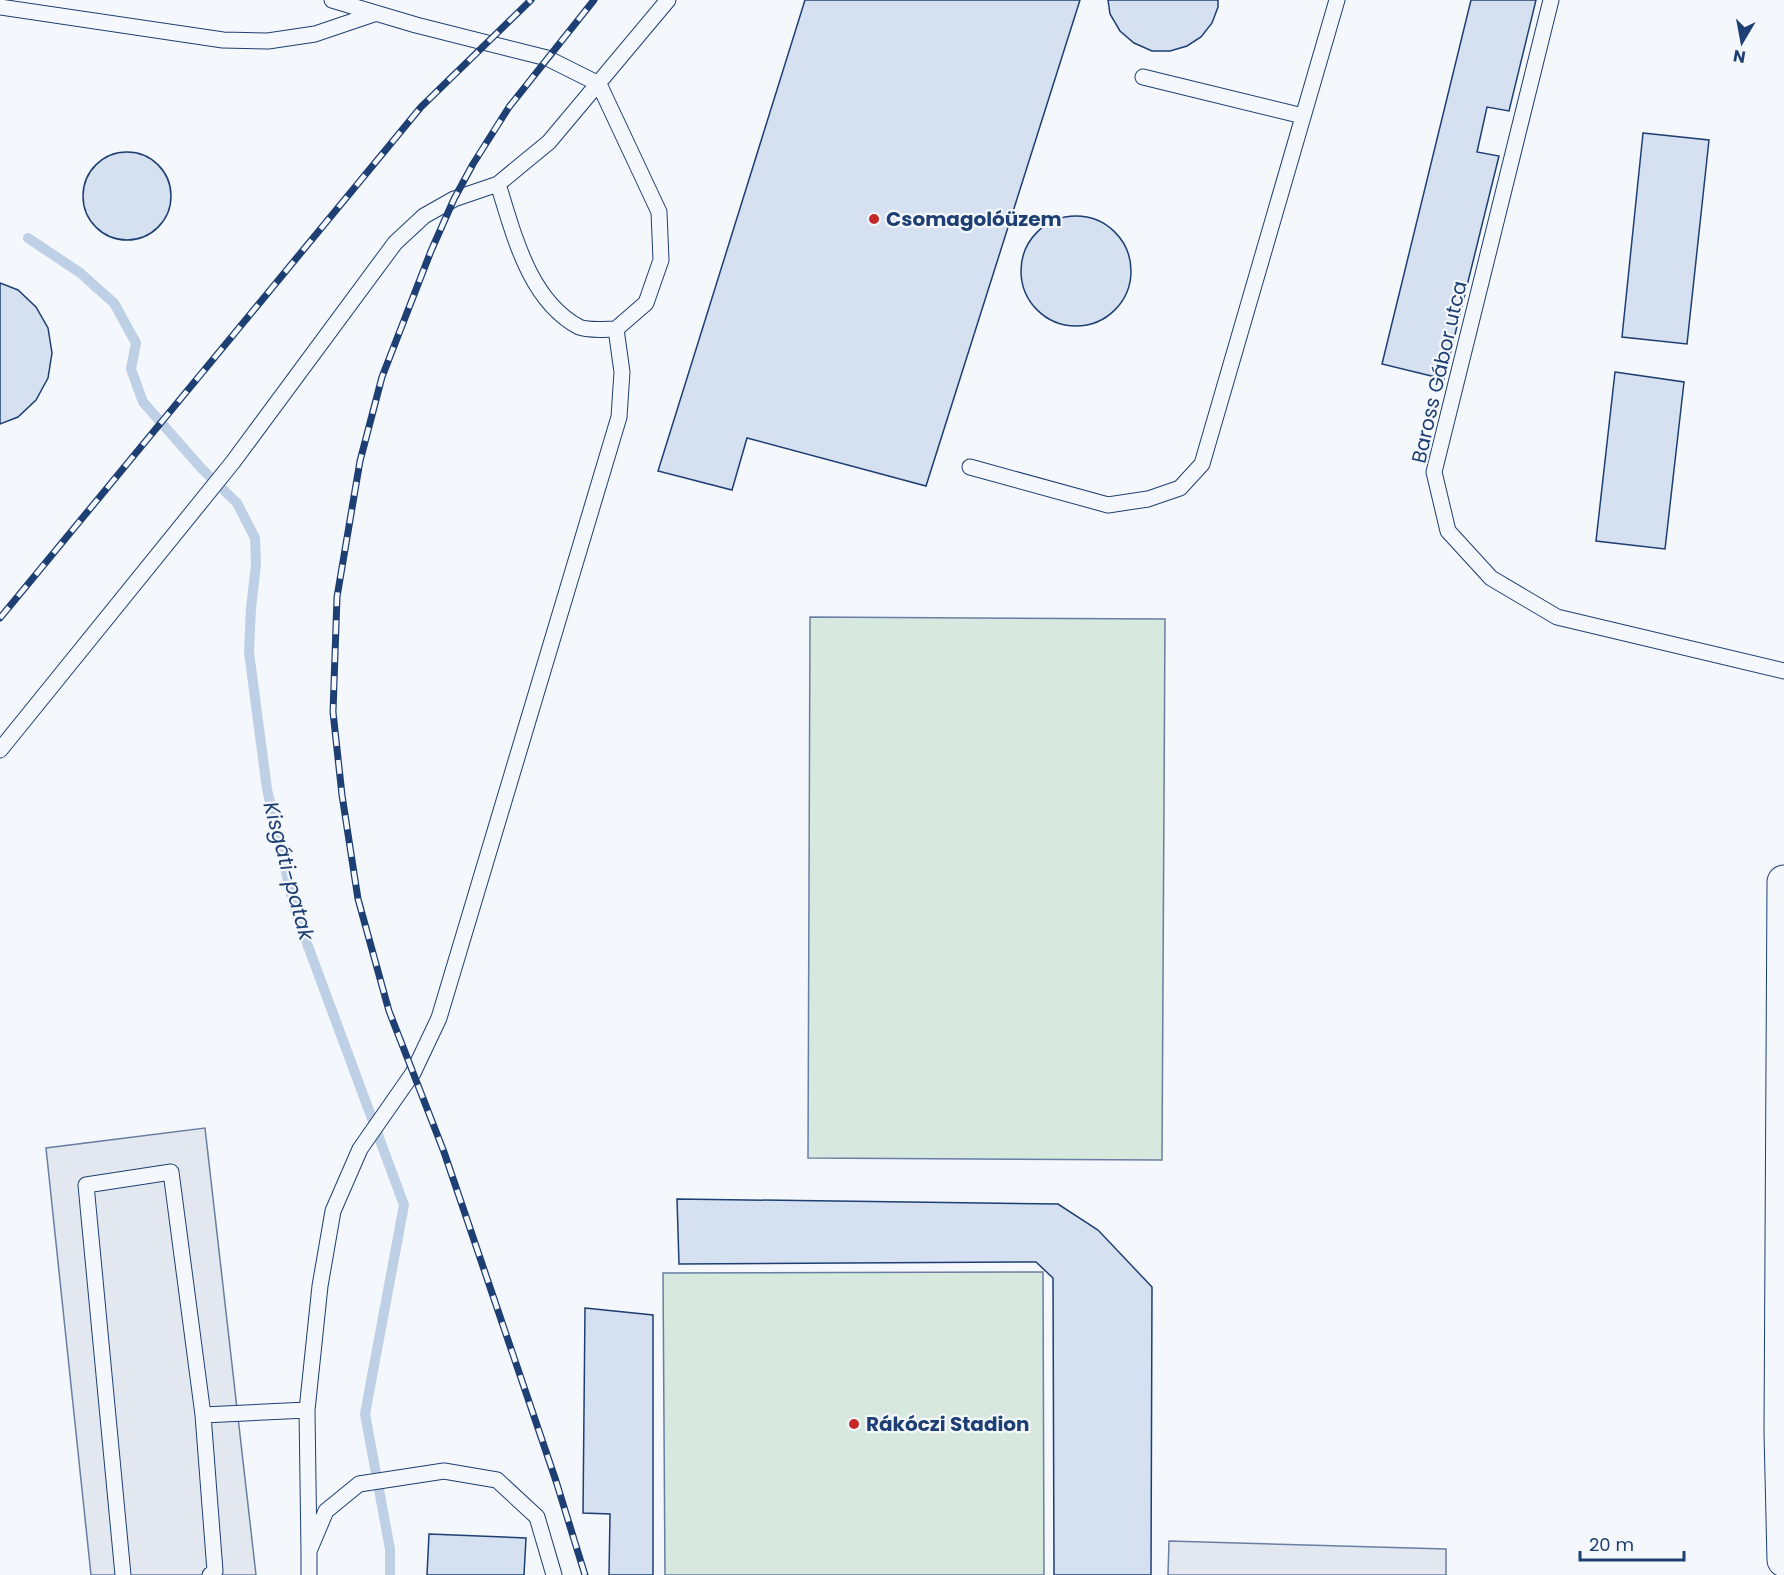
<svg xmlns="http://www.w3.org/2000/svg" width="1784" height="1575" font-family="Poppins,sans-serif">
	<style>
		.green { fill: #d7e8df; stroke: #687fa3; stroke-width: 1.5 }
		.parking { fill: #e3e8f0; stroke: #687fa3; stroke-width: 1.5 }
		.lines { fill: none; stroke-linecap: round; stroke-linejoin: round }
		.stream { stroke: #bed0e5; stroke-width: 10 }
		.building { fill: #d5e0f0; stroke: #1d3f73; stroke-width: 1.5 }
		.service-casing { stroke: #1d3f73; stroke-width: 17 }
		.tertiary-casing { stroke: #1d3f73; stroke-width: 35 }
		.service { stroke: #f4f7fb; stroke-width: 15 }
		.tertiary { stroke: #f4f7fb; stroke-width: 33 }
		.rail-casing { stroke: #1d3f73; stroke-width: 7 }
		.rail { stroke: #f4f7fb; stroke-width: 4.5; stroke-dasharray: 14; stroke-linecap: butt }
		.poi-dot { fill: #c62828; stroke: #f4f7fb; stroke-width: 2 }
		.labels { text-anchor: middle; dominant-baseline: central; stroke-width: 4.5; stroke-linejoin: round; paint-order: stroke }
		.poi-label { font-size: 20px; font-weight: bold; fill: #1d3f73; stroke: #f4f7fb; text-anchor: start }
		.street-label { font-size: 20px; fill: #1d3f73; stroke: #f4f7fb }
		.water-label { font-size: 21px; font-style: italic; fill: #1d3f73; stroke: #f4f7fb }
	</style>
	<rect width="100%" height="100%" fill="#f4f7fb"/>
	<path class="green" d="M 810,617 L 1165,619 L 1162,1160 L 808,1158 Z
		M 1043,1272 L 1044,1575 L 665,1575 L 663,1273 Z"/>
	<path class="parking" d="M 205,1128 L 256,1575 L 91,1575 L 46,1148 Z
		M 1169,1541 L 1446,1549 L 1446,1575 L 1168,1575 Z"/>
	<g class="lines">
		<path class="stream" d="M 28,238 L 79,272 L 114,303 L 136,343 L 131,369 L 143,402 L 202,469 L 237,503 L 255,538 L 256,565 L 251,608 L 249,652 L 267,789 L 295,911 L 404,1205 L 365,1414 L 390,1549 L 390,1575"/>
	</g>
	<path class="building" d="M 805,0 L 1080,0 L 926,486 L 747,438 L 732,490 L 658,471 Z
		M 1108,0 L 1218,0 L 1218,7 L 1212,23 L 1201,37 L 1187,46 L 1170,51 L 1152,51 L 1134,43 L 1120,31 L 1110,14 Z
		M 1471,0 L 1536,0 L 1509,111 L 1487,107 L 1477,152 L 1499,156 L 1444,379 L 1382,364 Z
		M 1643,133 L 1709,140 L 1687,344 L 1622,337 Z
		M83 196a44 44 0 1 1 88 0a44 44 0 1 1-88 0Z
		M1021 271a55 55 0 1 1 110 0a55 55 0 1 1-110 0Z
		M 0,283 L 18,290 L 36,307 L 48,328 L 52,353 L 48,378 L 36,400 L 18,417 L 0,424 Z
		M 1615,372 L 1684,382 L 1665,549 L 1596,541 Z
		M 677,1199 L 1058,1204 L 1098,1230 L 1152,1287 L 1151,1575 L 1054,1575 L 1053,1278 L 1036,1262 L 679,1264 Z
		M 585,1308 L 653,1315 L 653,1575 L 609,1575 L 610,1514 L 583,1513 Z
		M 429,1534 L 526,1538 L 524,1575 L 427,1575 Z"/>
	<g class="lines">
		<defs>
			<path id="service" d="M 332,0 L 416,25 L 547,58 L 599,84 L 659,212 L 661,260 L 646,303 L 616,329 C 606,329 588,331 579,327 C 529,300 514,235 498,184
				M 1551,0 L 1434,472 L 1448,531 L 1491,578 L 1557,617 L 1784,671
				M 0,7 L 223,40 L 268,41 L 315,34 L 374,14
				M 1143,77 L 1303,116
				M 970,467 L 1108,505 L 1148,499 L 1180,488 L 1202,464 L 1337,0
				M 0,750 L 233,462 L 395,243 L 424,216 L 454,199 L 498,184 L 549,142 L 668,0
				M 203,1415 L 215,1571 L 210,1575
				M 309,1551 L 307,1410 L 320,1286 L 333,1211 L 360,1149 L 413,1073 L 439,1018 L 619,417 L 622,372 L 616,329
				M 123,1575 L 86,1185 L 171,1172 L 203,1415 L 307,1410
				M 309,1575 L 309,1551 L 326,1511 L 359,1484 L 444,1471 L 497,1480 L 537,1517 L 554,1575"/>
			<path id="tertiary" d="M 1784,882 L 1781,1432 L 1784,1560"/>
		</defs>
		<use href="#service" class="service-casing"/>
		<use href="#tertiary" class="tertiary-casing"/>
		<use href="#service" class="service"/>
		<use href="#tertiary" class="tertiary"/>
		<defs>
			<path id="rail" d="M 0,618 L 421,107 L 531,0
				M 585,1575 L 556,1481 L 444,1152 L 389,1011 L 358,899 L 342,795 L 333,712 L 337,597 L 360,461 L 382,377 L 431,251 L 454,199 L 473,164 L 509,107 L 594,0"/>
		</defs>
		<use href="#rail" class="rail-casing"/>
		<use href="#rail" class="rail"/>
	</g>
	<g class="poi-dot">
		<circle cx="874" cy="219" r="6"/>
		<circle cx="854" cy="1424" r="6"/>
	</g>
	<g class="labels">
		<g class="poi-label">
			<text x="886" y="219">Csomagolóüzem</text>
			<text x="866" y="1424">Rákóczi Stadion</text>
		</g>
		<g class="street-label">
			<text transform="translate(1439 372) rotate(-77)">Baross Gábor utca</text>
		</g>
		<g class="water-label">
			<text transform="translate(289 871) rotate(75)">Kisgáti-patak</text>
		</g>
	</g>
	<g transform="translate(1742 42) rotate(190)" stroke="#f4f7fb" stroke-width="4.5" paint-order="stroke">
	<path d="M0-4.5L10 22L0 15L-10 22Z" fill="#1d3f73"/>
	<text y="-9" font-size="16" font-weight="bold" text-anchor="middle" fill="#1d3f73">N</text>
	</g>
	<path d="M1580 1551v9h104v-9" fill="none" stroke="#1d3f73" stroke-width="3"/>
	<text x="1589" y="1551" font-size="18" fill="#1d3f73" stroke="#f4f7fb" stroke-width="4.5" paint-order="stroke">20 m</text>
</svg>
